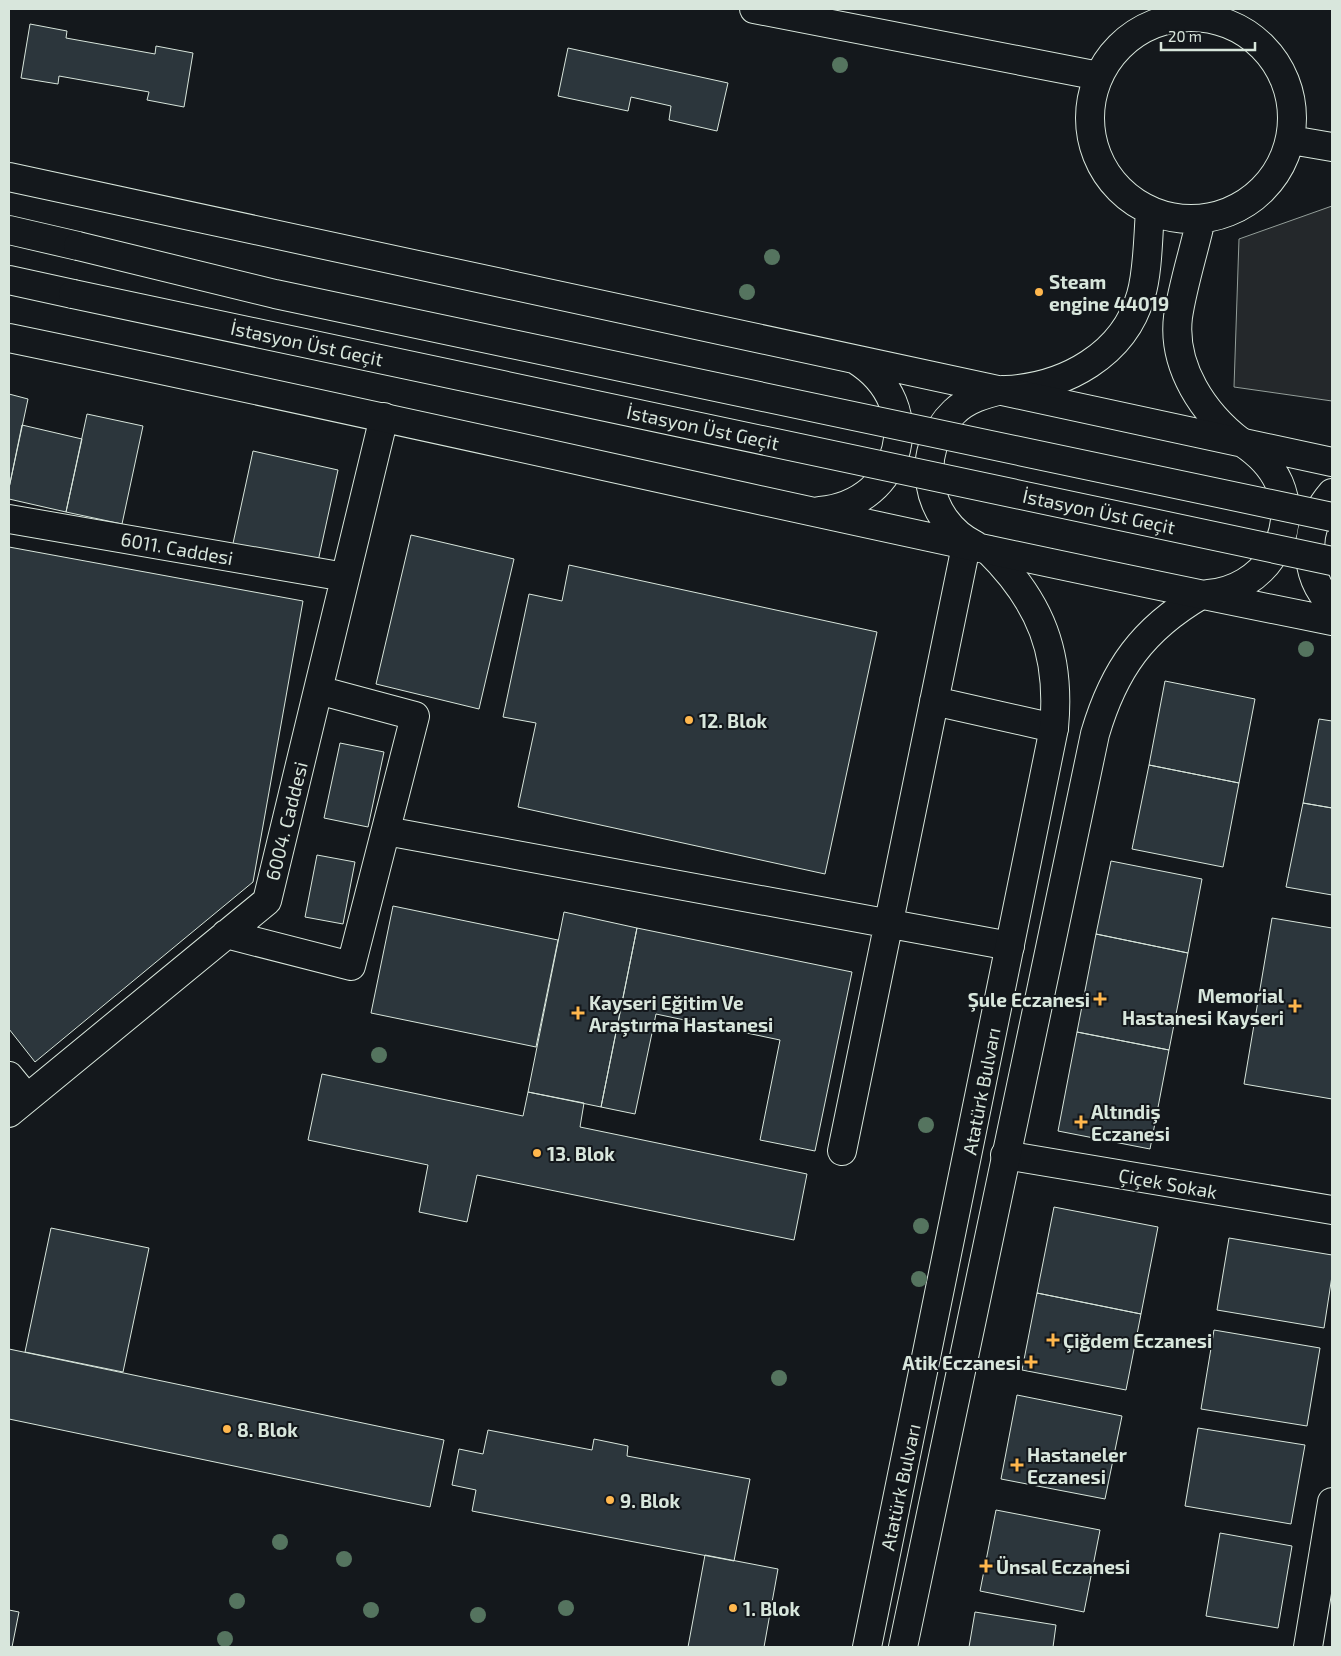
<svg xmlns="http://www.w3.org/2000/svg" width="1341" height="1656" font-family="'Exo 2',sans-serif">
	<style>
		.parking { fill: #24282b; stroke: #939e99 }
		.building { fill: #2c363c; stroke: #d8e6dc }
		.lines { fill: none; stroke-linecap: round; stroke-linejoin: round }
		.street-casing { stroke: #d8e6dc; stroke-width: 30 }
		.primary-casing { stroke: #d8e6dc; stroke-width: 30 }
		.highway-casing { stroke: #d8e6dc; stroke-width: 30 }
		.street { stroke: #14181c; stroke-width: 28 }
		.primary { stroke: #14181c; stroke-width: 28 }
		.highway { stroke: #14181c; stroke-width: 28 }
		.highway-bridge-casing { stroke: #d8e6dc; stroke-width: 30; stroke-linecap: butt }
		.highway-bridge { stroke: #14181c; stroke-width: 28 }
		.tree { fill: #55745f }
		.poi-dot { fill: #ffb74d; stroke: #14181c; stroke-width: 2 }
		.labels { text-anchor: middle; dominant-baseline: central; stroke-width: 4; stroke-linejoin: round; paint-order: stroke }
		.poi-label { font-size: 19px; font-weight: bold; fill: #d8e6dc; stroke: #14181c; text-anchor: start }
		.street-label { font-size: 19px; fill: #d8e6dc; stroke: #14181c }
	</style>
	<rect width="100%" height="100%" fill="#14181c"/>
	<path class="parking" d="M 1332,206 L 1332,401 L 1234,387 L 1239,239 Z"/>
	<path class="building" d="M 30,24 L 67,31 L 66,38 L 155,54 L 156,46 L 193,53 L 184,107 L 147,100 L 149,92 L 59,76 L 58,84 L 21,78 Z
		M 568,48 L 728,83 L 717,131 L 669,120 L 671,106 L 631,97 L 628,111 L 558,96 Z
		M 9,394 L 28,399 L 9,488 Z
		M 87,414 L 143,426 L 122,524 L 66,512 Z
		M 22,425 L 82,439 L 66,512 L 9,499 L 9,488 Z
		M 253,451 L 338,470 L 317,566 L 232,548 Z
		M 411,535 L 514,559 L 479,709 L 376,684 Z
		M 9,547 L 303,601 L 253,882 L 35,1062 L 9,1029 Z
		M 569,565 L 877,632 L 825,874 L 518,807 L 536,723 L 503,717 L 529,594 L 562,601 Z
		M 1165,681 L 1255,699 L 1239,783 L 1149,765 Z
		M 1319,719 L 1332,721 L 1332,808 L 1303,803 Z
		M 340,743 L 384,752 L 368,827 L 324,818 Z
		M 1149,765 L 1239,783 L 1223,867 L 1132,849 Z
		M 1303,803 L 1332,808 L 1332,895 L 1286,887 Z
		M 317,855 L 355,862 L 343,924 L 305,917 Z
		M 1111,861 L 1202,879 L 1188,953 L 1096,934 Z
		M 393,906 L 558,940 L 536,1047 L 371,1013 Z
		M 564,912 L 637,928 L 601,1107 L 528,1092 Z
		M 1272,918 L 1332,928 L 1332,1099 L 1244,1084 Z
		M 637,928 L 852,972 L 815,1151 L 760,1140 L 780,1040 L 656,1014 L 635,1114 L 601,1107 Z
		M 1096,934 L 1188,953 L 1169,1050 L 1077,1032 Z
		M 1077,1032 L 1169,1050 L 1150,1149 L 1058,1131 Z
		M 322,1074 L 523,1116 L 528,1092 L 584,1103 L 580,1127 L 807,1174 L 794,1240 L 477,1175 L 467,1222 L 419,1212 L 428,1165 L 308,1140 Z
		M 1054,1207 L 1158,1227 L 1141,1314 L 1037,1293 Z
		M 51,1228 L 149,1248 L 123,1372 L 25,1352 Z
		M 1229,1238 L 1332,1255 L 1332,1276 L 1324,1328 L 1217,1310 Z
		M 1037,1293 L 1141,1314 L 1126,1390 L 1022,1370 Z
		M 1214,1330 L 1320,1348 L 1307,1426 L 1201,1409 Z
		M 9,1349 L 444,1440 L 430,1507 L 9,1419 Z
		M 1017,1395 L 1122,1416 L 1105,1499 L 1001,1479 Z
		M 1198,1428 L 1305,1445 L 1291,1524 L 1185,1506 Z
		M 488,1430 L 592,1450 L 594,1439 L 628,1446 L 627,1456 L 750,1479 L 734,1561 L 472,1511 L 476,1490 L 452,1485 L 459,1449 L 483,1454 Z
		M 996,1510 L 1100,1530 L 1084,1612 L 980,1591 Z
		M 1220,1533 L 1292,1546 L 1278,1628 L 1206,1616 Z
		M 705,1555 L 778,1569 L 764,1647 L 688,1647 Z
		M 9,1610 L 19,1612 L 12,1647 L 9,1647 Z
		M 975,1612 L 1056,1625 L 1053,1647 L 969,1647 Z"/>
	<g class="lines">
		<defs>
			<path id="street" d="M 754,9 L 1099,76
				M1090 118a101 101 0 1 1 202 0a101 101 0 1 1-202 0Z
				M 1291,140 L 1332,147
				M 1201,219 C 1194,251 1183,284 1178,317 C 1172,367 1204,414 1241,442
				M 1006,390 C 1065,387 1124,355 1141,295 C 1148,272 1148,236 1150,211
				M 9,519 L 345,577
				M 934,701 L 1054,728
				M 386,831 L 1010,946
				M 226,934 L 351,966 L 415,716 L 318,690
				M 9,1076 L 27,1098
				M 9,1113 L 267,901 L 384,417
				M 842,1151 L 966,546
				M 1005,1155 L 1332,1210
				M 1308,1647 L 1332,1502"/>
			<path id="primary" d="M 867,1647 L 1054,728 C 1061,654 1041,602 988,550
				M 903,1647 L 1095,734 C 1114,669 1143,629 1201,595"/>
			<path id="highway" d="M 9,177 L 1332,462
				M 9,230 L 78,246
				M 9,280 L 73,294
				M 9,338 C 451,429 890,533 1332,621
				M 1332,493 C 1304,525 1301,573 1332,605
				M 820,511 C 903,503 928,405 856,360
				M 975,545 C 925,521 913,451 954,412 C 967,399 985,394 1002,390
				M 1208,594 C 1262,590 1301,535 1279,483 C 1271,465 1258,453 1243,443"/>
		</defs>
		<use href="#street" class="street-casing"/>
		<use href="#primary" class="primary-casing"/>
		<use href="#highway" class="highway-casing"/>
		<use href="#street" class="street"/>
		<use href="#primary" class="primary"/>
		<use href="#highway" class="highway"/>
		<defs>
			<path id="highway-bridge" d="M 78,246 L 275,294 L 1332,517
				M 73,294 L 1332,561"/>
		</defs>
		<use href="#highway-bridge" class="highway-bridge-casing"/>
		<use href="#highway-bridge" class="highway-bridge"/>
	</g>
	<g class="tree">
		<circle cx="840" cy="65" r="8"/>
		<circle cx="772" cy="257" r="8"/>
		<circle cx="747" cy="292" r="8"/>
		<circle cx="1306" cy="649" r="8"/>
		<circle cx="379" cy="1055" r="8"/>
		<circle cx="926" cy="1125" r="8"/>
		<circle cx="921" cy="1226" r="8"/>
		<circle cx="919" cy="1279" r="8"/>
		<circle cx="779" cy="1378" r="8"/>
		<circle cx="280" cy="1542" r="8"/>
		<circle cx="344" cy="1559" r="8"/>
		<circle cx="237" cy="1601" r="8"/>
		<circle cx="566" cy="1608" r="8"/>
		<circle cx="371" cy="1610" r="8"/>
		<circle cx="478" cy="1615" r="8"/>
		<circle cx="225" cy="1639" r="8"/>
	</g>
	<g class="poi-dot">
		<circle cx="1039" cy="292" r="5"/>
		<circle cx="689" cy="720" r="5"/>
		<path d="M1097.5 991.5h5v5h5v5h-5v5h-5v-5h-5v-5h5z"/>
		<path d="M1292.5 998.5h5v5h5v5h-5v5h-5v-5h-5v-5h5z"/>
		<path d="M575.5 1005.5h5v5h5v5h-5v5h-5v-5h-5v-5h5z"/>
		<path d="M1078.5 1114.5h5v5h5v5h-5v5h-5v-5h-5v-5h5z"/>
		<circle cx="537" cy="1153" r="5"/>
		<path d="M1050.5 1332.5h5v5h5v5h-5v5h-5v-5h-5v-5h5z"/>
		<path d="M1028.5 1354.5h5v5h5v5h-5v5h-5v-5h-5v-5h5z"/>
		<circle cx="227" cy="1429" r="5"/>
		<path d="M1014.5 1457.5h5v5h5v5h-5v5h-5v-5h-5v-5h5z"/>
		<circle cx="610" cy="1500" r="5"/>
		<path d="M983.5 1558.5h5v5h5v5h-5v5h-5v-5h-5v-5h5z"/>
		<circle cx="733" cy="1608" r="5"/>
	</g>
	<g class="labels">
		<g class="poi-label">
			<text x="1049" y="281">Steam<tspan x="1049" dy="22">engine 44019</tspan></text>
			<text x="699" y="720">12. Blok</text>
			<text x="1284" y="995" text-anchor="end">Memorial<tspan x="1284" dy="22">Hastanesi Kayseri</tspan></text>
			<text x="1090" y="999" text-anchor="end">Şule Eczanesi</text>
			<text x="589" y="1002">Kayseri Eğitim Ve<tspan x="589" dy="22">Araştırma Hastanesi</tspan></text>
			<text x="1091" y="1111">Altındiş<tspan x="1091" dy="22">Eczanesi</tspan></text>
			<text x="547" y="1153">13. Blok</text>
			<text x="1063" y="1340">Çiğdem Eczanesi</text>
			<text x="1021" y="1362" text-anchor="end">Atik Eczanesi</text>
			<text x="237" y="1429">8. Blok</text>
			<text x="1027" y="1454">Hastaneler<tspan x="1027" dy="22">Eczanesi</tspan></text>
			<text x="620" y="1500">9. Blok</text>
			<text x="996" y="1566">Ünsal Eczanesi</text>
			<text x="743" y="1608">1. Blok</text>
		</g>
		<g class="street-label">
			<text transform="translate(307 343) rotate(12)">İstasyon Üst Geçit</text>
			<text transform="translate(703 427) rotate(12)">İstasyon Üst Geçit</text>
			<text transform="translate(1099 511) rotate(12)">İstasyon Üst Geçit</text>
			<text transform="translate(177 548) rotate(10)">6011. Caddesi</text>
			<text transform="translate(286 821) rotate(-76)">6004. Caddesi</text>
			<text transform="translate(981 1091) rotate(-79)">Atatürk Bulvarı</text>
			<text transform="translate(1168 1183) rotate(10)">Çiçek Sokak</text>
			<text transform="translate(900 1487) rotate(-78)">Atatürk Bulvarı</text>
		</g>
	</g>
	<rect width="1341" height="1656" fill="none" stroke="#d8e6dc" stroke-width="20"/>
	<path d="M1161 42v8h94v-8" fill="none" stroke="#d8e6dc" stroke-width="2.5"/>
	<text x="1168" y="42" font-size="15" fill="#d8e6dc" stroke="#14181c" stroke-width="4" paint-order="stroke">20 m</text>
</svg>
